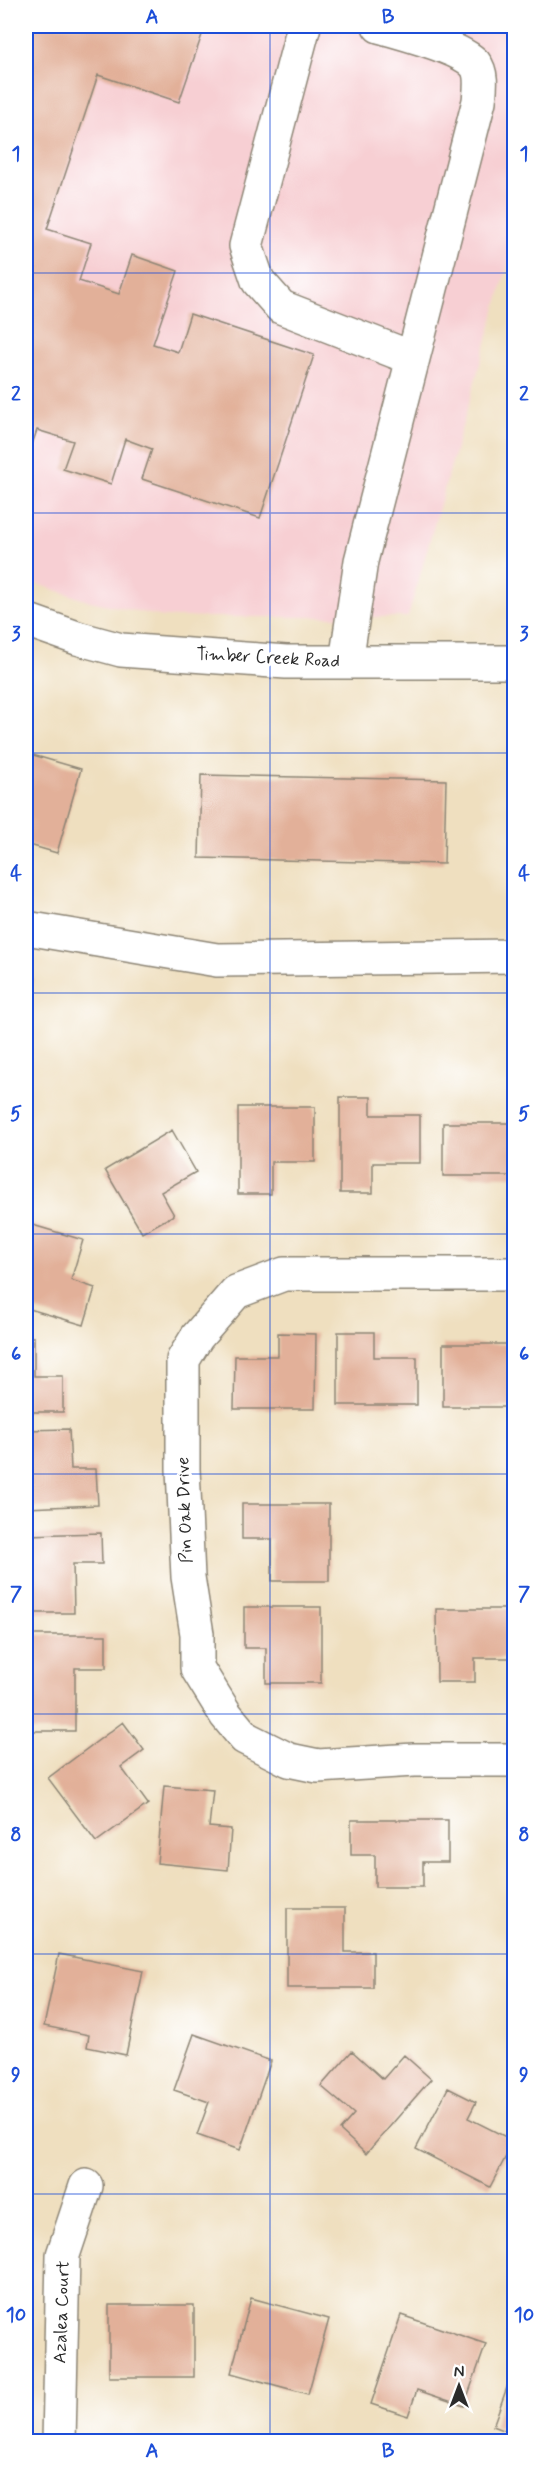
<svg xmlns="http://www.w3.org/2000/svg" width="540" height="2467" font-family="Mynerve,sans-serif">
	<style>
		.built { fill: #f7cfd3 }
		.building { fill: #e2b099 }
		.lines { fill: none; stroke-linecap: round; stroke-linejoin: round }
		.minor-casing { stroke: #8d8575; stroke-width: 36 }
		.minor { stroke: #fff; stroke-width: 33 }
		.grid { fill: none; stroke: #1d4ed8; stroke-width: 1.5; stroke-opacity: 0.55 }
		.labels { text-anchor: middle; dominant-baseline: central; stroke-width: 6; stroke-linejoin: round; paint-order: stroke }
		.street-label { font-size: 18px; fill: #2b2b2b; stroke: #fff }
		.neatline { fill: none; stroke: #1d4ed8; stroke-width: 2 }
		.grid-label { font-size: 20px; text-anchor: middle; font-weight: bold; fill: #1d4ed8 }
	</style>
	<rect width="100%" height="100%" fill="#fff"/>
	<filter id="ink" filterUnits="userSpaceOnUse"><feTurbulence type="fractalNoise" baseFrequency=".0167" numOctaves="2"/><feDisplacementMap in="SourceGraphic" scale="12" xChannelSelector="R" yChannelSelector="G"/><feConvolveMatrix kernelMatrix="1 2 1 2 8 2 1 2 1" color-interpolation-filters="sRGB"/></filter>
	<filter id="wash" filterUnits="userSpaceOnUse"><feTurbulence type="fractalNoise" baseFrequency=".008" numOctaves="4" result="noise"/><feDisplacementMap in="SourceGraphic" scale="24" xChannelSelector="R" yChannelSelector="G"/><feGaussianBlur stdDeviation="1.35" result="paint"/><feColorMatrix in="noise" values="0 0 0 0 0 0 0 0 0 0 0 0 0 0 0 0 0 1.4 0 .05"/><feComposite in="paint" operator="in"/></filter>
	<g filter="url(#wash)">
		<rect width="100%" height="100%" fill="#efdfbf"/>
		<path class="built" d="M 26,26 L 514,26 L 514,244 L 408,617 L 164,617 L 85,600 L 26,580 Z"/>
		<g id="blocks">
			<path class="building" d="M 26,26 L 205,26 L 179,102 L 98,75 L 47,229 L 91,243 L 79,281 L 119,294 L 132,255 L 178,271 L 153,344 L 178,352 L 190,314 L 314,355 L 260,518 L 142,479 L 152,449 L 125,439 L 111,484 L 63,469 L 73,441 L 37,430 L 26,462 Z
				M 26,753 L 81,769 L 57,853 L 26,844 Z
				M 201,775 L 446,780 L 444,864 L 199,858 Z
				M 26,976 L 33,979 L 26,1000 Z
				M 340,1097 L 371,1097 L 371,1115 L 420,1115 L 420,1163 L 373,1163 L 373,1193 L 340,1193 Z
				M 238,1107 L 315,1107 L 315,1162 L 271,1162 L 271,1194 L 238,1194 Z
				M 443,1123 L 514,1123 L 514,1176 L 443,1176 Z
				M 172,1130 L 196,1172 L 161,1192 L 174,1215 L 142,1233 L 105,1170 Z
				M 26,1223 L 83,1240 L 71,1280 L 95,1288 L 84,1325 L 26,1308 Z
				M 338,1332 L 374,1332 L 374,1357 L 417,1357 L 417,1405 L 338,1405 Z
				M 278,1333 L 316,1334 L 315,1409 L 234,1409 L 235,1356 L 278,1356 Z
				M 26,1337 L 34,1337 L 34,1376 L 63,1376 L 63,1412 L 26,1412 Z
				M 443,1344 L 514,1344 L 514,1407 L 443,1407 Z
				M 69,1429 L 71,1469 L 96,1469 L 98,1505 L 26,1508 L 26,1430 Z
				M 242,1504 L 329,1504 L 329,1581 L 272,1581 L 272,1539 L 242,1539 Z
				M 101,1533 L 102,1564 L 73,1564 L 74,1613 L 27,1613 L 26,1535 Z
				M 244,1607 L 321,1607 L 321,1683 L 266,1683 L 266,1648 L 244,1648 Z
				M 436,1609 L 514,1609 L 514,1658 L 475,1658 L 475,1682 L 437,1682 Z
				M 26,1635 L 106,1635 L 106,1668 L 75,1668 L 75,1731 L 26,1731 Z
				M 123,1722 L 144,1750 L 121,1767 L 148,1804 L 96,1842 L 48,1778 Z
				M 164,1786 L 213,1790 L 209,1827 L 231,1829 L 228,1870 L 157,1863 Z
				M 351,1820 L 448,1820 L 448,1862 L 423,1862 L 423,1887 L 375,1887 L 375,1855 L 351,1855 Z
				M 287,1908 L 345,1908 L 345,1952 L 373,1952 L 373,1988 L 287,1988 Z
				M 59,1954 L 143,1971 L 126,2055 L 87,2047 L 89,2035 L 44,2026 Z
				M 194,2034 L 271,2061 L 240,2150 L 197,2135 L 209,2102 L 174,2090 Z
				M 352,2051 L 383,2079 L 404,2055 L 431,2079 L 366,2154 L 340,2130 L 354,2114 L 321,2086 Z
				M 448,2088 L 476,2102 L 468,2118 L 514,2141 L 490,2187 L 416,2149 Z
				M 251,2298 L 329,2319 L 308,2394 L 231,2373 Z
				M 109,2305 L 194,2305 L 194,2377 L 109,2377 Z
				M 401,2315 L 486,2344 L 464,2406 L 417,2390 L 408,2416 L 371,2404 Z
				M 514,2368 L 514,2434 L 493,2426 Z"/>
		</g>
	</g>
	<g filter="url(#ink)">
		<use href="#blocks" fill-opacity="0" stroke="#8d8575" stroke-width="1.5"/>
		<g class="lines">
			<defs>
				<path id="minor" d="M 304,26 L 246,246 L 258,281 L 281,307 L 412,358
					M 26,620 L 77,638 L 121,650 L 286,662 L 514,662
					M 346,662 L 361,561 L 479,101 C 480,90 483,74 475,64 C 460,47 402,33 379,26
					M 26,928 L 217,960 L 514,956
					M 514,1274 L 284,1274 L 236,1292 L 197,1337 L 183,1360 L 183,1469 L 188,1577 L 197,1634 L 197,1668 L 226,1715 L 245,1738 L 289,1760 L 318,1766 L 414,1760 L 514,1760
					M 59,2442 L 63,2255 L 86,2186"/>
			</defs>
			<use href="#minor" class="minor-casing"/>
			<use href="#minor" class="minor"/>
		</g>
	</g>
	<path class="grid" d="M 270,26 L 270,2442M 26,273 L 514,273M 26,513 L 514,513M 26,753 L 514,753M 26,993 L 514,993M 26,1234 L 514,1234M 26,1474 L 514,1474M 26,1714 L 514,1714M 26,1954 L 514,1954M 26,2194 L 514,2194"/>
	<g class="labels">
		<g class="street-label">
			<text transform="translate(268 658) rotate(3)">Timber Creek Road</text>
			<text transform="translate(185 1510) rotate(-92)">Pin Oak Drive</text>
			<text transform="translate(62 2312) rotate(-88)">Azalea Court</text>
		</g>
	</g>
	<rect width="540" height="2467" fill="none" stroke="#fff" stroke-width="66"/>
	<g transform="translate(459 2386)" stroke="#ffffff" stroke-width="4.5" paint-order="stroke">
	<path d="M0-4.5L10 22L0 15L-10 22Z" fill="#2b2b2b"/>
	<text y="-9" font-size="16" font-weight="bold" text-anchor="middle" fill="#2b2b2b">N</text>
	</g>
	<rect x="33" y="33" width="474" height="2401" class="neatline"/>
	<g class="grid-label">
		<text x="152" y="23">A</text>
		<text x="388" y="23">B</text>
		<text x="16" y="160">1</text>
		<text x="524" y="160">1</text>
		<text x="16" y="400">2</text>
		<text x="524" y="400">2</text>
		<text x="16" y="640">3</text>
		<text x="524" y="640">3</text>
		<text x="16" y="880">4</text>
		<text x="524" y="880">4</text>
		<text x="16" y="1120">5</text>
		<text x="524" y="1120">5</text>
		<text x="16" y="1360">6</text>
		<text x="524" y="1360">6</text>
		<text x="16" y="1600">7</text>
		<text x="524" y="1600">7</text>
		<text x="16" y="1841">8</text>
		<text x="524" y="1841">8</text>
		<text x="16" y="2081">9</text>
		<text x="524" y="2081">9</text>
		<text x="16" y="2321">10</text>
		<text x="524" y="2321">10</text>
		<text x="152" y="2457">A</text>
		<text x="388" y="2457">B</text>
	</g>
</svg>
